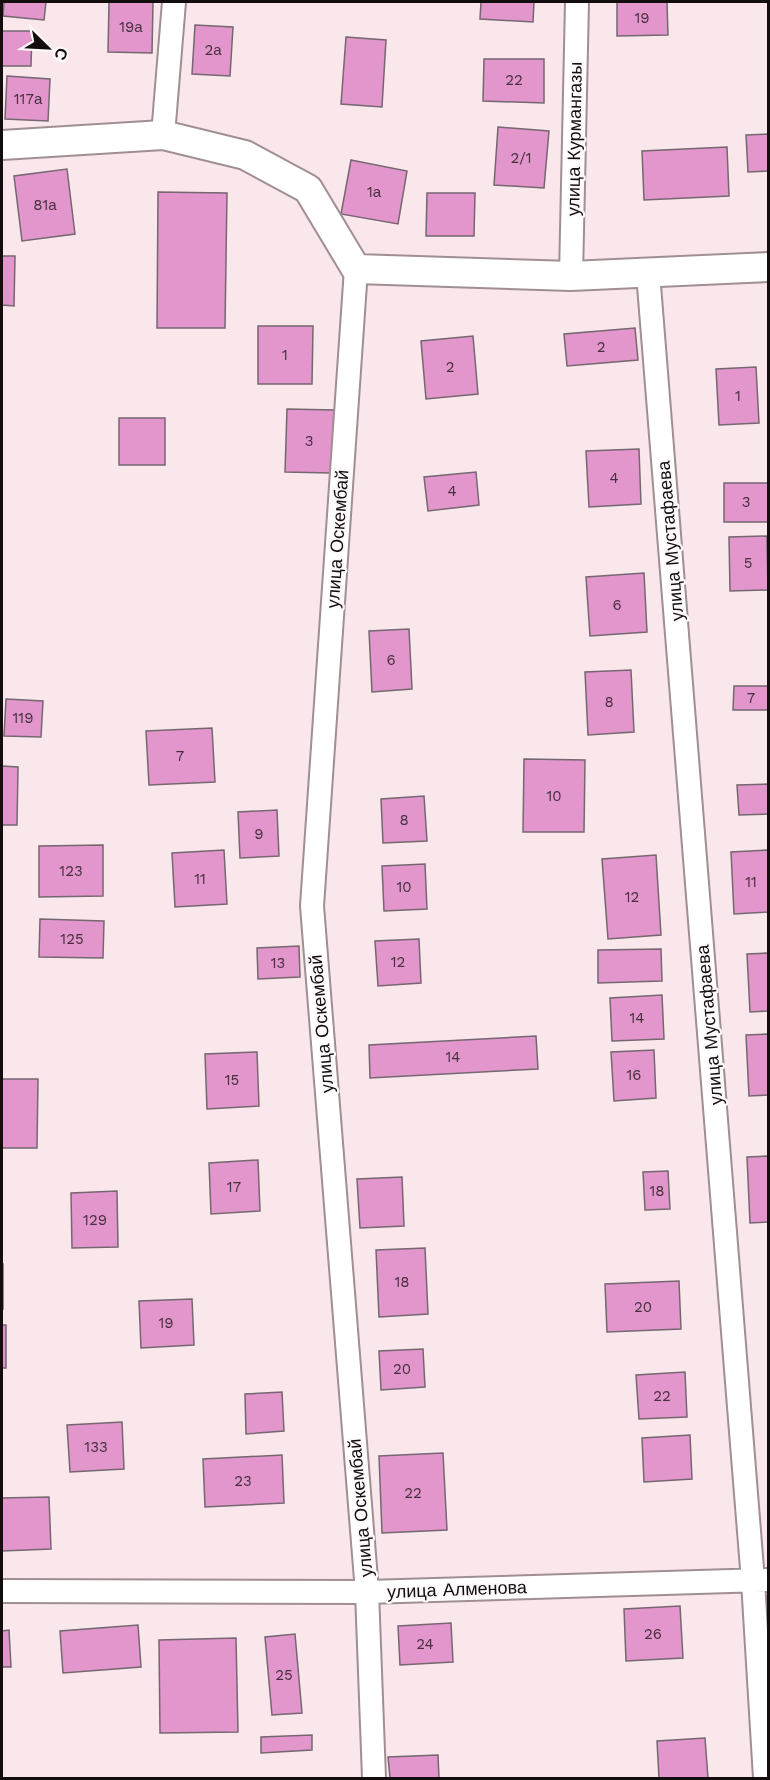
<svg xmlns="http://www.w3.org/2000/svg" width="770" height="1780" font-family="'Work Sans',sans-serif">
	<style>
		.building { fill: #e296cc; stroke: #746770; stroke-width: 1.5 }
		.lines { fill: none; stroke-linecap: round; stroke-linejoin: round }
		.minor-casing { stroke: #9f8e92; stroke-width: 26 }
		.tertiary-casing { stroke: #9f8e92; stroke-width: 32 }
		.minor { stroke: #fff; stroke-width: 22 }
		.tertiary { stroke: #fff; stroke-width: 28 }
		.labels { text-anchor: middle; dominant-baseline: central; stroke-width: 4.5; stroke-linejoin: round; paint-order: stroke }
		.number-label { font-size: 15px; fill: #472f3e }
		.street-label { font-size: 18px; fill: #130d0e; stroke: #fdf9fa }
	</style>
	<rect width="100%" height="100%" fill="#fae7ec"/>
	<path class="building" d="M 4,2 L 46,2 L 44,20 L 3,16 Z
		M 109,2 L 153,2 L 152,53 L 108,52 Z
		M 481,2 L 534,2 L 533,22 L 480,19 Z
		M 617,2 L 667,2 L 668,35 L 617,36 Z
		M 195,25 L 233,27 L 230,76 L 192,74 Z
		M 2,31 L 32,31 L 31,66 L 2,66 Z
		M 346,37 L 386,40 L 382,107 L 341,104 Z
		M 484,59 L 544,59 L 544,103 L 483,101 Z
		M 7,76 L 50,79 L 48,121 L 5,119 Z
		M 498,127 L 549,131 L 544,188 L 494,185 Z
		M 768,134 L 768,171 L 748,172 L 746,135 Z
		M 727,147 L 729,196 L 644,200 L 642,151 Z
		M 351,160 L 407,171 L 398,224 L 341,214 Z
		M 67,169 L 75,234 L 22,241 L 14,176 Z
		M 158,192 L 227,193 L 225,328 L 157,328 Z
		M 427,193 L 475,193 L 474,236 L 426,236 Z
		M 2,256 L 15,256 L 14,306 L 2,305 Z
		M 258,326 L 313,326 L 312,384 L 258,384 Z
		M 635,328 L 638,360 L 567,366 L 564,334 Z
		M 473,336 L 478,394 L 426,399 L 421,341 Z
		M 756,367 L 759,423 L 719,425 L 716,369 Z
		M 287,409 L 334,410 L 331,473 L 285,472 Z
		M 119,418 L 165,418 L 165,465 L 119,465 Z
		M 639,449 L 641,504 L 589,507 L 586,451 Z
		M 476,472 L 479,505 L 428,511 L 424,477 Z
		M 724,483 L 768,483 L 768,522 L 724,522 Z
		M 767,536 L 768,590 L 730,591 L 729,537 Z
		M 644,573 L 647,632 L 590,636 L 586,577 Z
		M 409,629 L 412,689 L 372,692 L 369,631 Z
		M 631,670 L 634,732 L 588,735 L 585,672 Z
		M 734,686 L 768,686 L 768,710 L 733,710 Z
		M 6,699 L 43,701 L 41,737 L 4,736 Z
		M 212,728 L 215,782 L 149,785 L 146,731 Z
		M 524,759 L 585,760 L 584,832 L 523,832 Z
		M 2,766 L 18,767 L 17,825 L 2,825 Z
		M 768,784 L 768,814 L 739,815 L 737,785 Z
		M 424,796 L 427,841 L 383,843 L 381,799 Z
		M 277,810 L 279,856 L 240,858 L 238,812 Z
		M 103,845 L 103,896 L 39,897 L 39,846 Z
		M 224,850 L 227,904 L 175,907 L 172,853 Z
		M 768,850 L 768,912 L 734,914 L 731,852 Z
		M 656,855 L 661,935 L 608,939 L 602,859 Z
		M 425,864 L 427,909 L 384,911 L 382,866 Z
		M 40,919 L 104,921 L 103,958 L 39,957 Z
		M 419,939 L 421,983 L 378,986 L 375,941 Z
		M 299,946 L 300,977 L 258,979 L 257,948 Z
		M 661,949 L 662,981 L 598,983 L 598,950 Z
		M 768,953 L 768,1011 L 750,1012 L 747,954 Z
		M 662,995 L 664,1039 L 612,1041 L 610,998 Z
		M 768,1034 L 768,1095 L 749,1096 L 746,1035 Z
		M 536,1036 L 538,1069 L 370,1078 L 369,1045 Z
		M 654,1050 L 656,1098 L 614,1101 L 611,1052 Z
		M 257,1052 L 259,1106 L 207,1109 L 205,1054 Z
		M 2,1079 L 38,1079 L 37,1148 L 2,1148 Z
		M 768,1156 L 768,1222 L 750,1223 L 747,1157 Z
		M 258,1160 L 260,1211 L 211,1214 L 209,1163 Z
		M 668,1171 L 670,1209 L 645,1210 L 643,1172 Z
		M 402,1177 L 404,1226 L 360,1228 L 357,1179 Z
		M 117,1191 L 118,1247 L 72,1248 L 71,1193 Z
		M 425,1248 L 428,1314 L 379,1317 L 376,1250 Z
		M 2,1264 L 3,1264 L 3,1309 L 2,1309 Z
		M 679,1281 L 681,1329 L 607,1332 L 605,1284 Z
		M 192,1299 L 194,1345 L 141,1348 L 139,1301 Z
		M 2,1325 L 6,1325 L 6,1368 L 2,1368 Z
		M 423,1349 L 425,1387 L 381,1390 L 379,1351 Z
		M 685,1372 L 687,1417 L 639,1419 L 636,1375 Z
		M 282,1392 L 284,1431 L 246,1434 L 245,1394 Z
		M 122,1422 L 124,1469 L 70,1472 L 67,1425 Z
		M 690,1435 L 692,1479 L 644,1482 L 642,1438 Z
		M 443,1453 L 447,1530 L 382,1533 L 379,1456 Z
		M 282,1455 L 284,1503 L 205,1507 L 203,1459 Z
		M 49,1497 L 51,1549 L 2,1551 L 2,1498 Z
		M 680,1606 L 683,1658 L 626,1661 L 624,1609 Z
		M 451,1623 L 453,1662 L 400,1665 L 398,1626 Z
		M 138,1625 L 141,1667 L 63,1673 L 60,1631 Z
		M 9,1630 L 11,1667 L 2,1667 L 2,1631 Z
		M 295,1634 L 302,1713 L 272,1715 L 265,1637 Z
		M 236,1638 L 238,1732 L 160,1733 L 159,1640 Z
		M 312,1735 L 312,1750 L 261,1753 L 261,1737 Z
		M 705,1738 L 708,1778 L 659,1778 L 657,1741 Z
		M 438,1755 L 439,1778 L 390,1778 L 388,1757 Z"/>
	<g class="lines">
		<defs>
			<path id="minor" d="M 163,135 L 174,2
				M 356,269 L 312,906 L 367,1592 L 374,1778
				M 648,273 L 753,1581 L 765,1778
				M 571,276 L 577,2
				M 2,1591 L 367,1592 L 767,1580"/>
			<path id="tertiary" d="M 2,145 L 163,135 L 245,155 L 308,189 L 356,269 L 571,276 L 768,267"/>
		</defs>
		<use href="#minor" class="minor-casing"/>
		<use href="#tertiary" class="tertiary-casing"/>
		<use href="#minor" class="minor"/>
		<use href="#tertiary" class="tertiary"/>
	</g>
	<g class="labels">
		<g class="number-label">
			<text x="642" y="18">19</text>
			<text x="131" y="27">19а</text>
			<text x="213" y="50">2а</text>
			<text x="514" y="80">22</text>
			<text x="28" y="99">117а</text>
			<text x="521" y="158">2/1</text>
			<text x="374" y="192">1а</text>
			<text x="45" y="205">81а</text>
			<text x="601" y="347">2</text>
			<text x="285" y="355">1</text>
			<text x="450" y="367">2</text>
			<text x="738" y="396">1</text>
			<text x="309" y="441">3</text>
			<text x="614" y="478">4</text>
			<text x="452" y="491">4</text>
			<text x="746" y="502">3</text>
			<text x="748" y="563">5</text>
			<text x="617" y="605">6</text>
			<text x="391" y="660">6</text>
			<text x="751" y="698">7</text>
			<text x="609" y="702">8</text>
			<text x="23" y="718">119</text>
			<text x="180" y="756">7</text>
			<text x="554" y="796">10</text>
			<text x="404" y="820">8</text>
			<text x="259" y="834">9</text>
			<text x="71" y="871">123</text>
			<text x="200" y="879">11</text>
			<text x="751" y="882">11</text>
			<text x="404" y="887">10</text>
			<text x="632" y="897">12</text>
			<text x="72" y="939">125</text>
			<text x="398" y="962">12</text>
			<text x="278" y="963">13</text>
			<text x="637" y="1018">14</text>
			<text x="453" y="1057">14</text>
			<text x="634" y="1075">16</text>
			<text x="232" y="1080">15</text>
			<text x="234" y="1187">17</text>
			<text x="657" y="1191">18</text>
			<text x="95" y="1220">129</text>
			<text x="402" y="1282">18</text>
			<text x="643" y="1307">20</text>
			<text x="166" y="1323">19</text>
			<text x="402" y="1369">20</text>
			<text x="662" y="1396">22</text>
			<text x="96" y="1447">133</text>
			<text x="243" y="1481">23</text>
			<text x="413" y="1493">22</text>
			<text x="653" y="1634">26</text>
			<text x="425" y="1644">24</text>
			<text x="284" y="1675">25</text>
		</g>
		<g class="street-label">
			<text transform="translate(574 139) rotate(-89)">улица Курмангазы</text>
			<text transform="translate(337 539) rotate(-86)">улица Оскембай</text>
			<text transform="translate(670 541) rotate(-95)">улица Мустафаева</text>
			<text transform="translate(321 1024) rotate(-95)">улица Оскембай</text>
			<text transform="translate(709 1025) rotate(-95)">улица Мустафаева</text>
			<text transform="translate(360 1508) rotate(-95)">улица Оскембай</text>
			<text transform="translate(457 1589) rotate(-2)">улица Алменова</text>
		</g>
	</g>
	<rect width="770" height="1780" fill="none" stroke="#130d0e" stroke-width="6"/>
	<g transform="translate(48 48) rotate(114)" stroke="#fdf9fa" stroke-width="4.5" paint-order="stroke">
	<path d="M0-4.5L10 22L0 15L-10 22Z" fill="#130d0e"/>
	<text y="-9" font-size="16" font-weight="bold" text-anchor="middle" fill="#130d0e">С</text>
	</g>
</svg>
